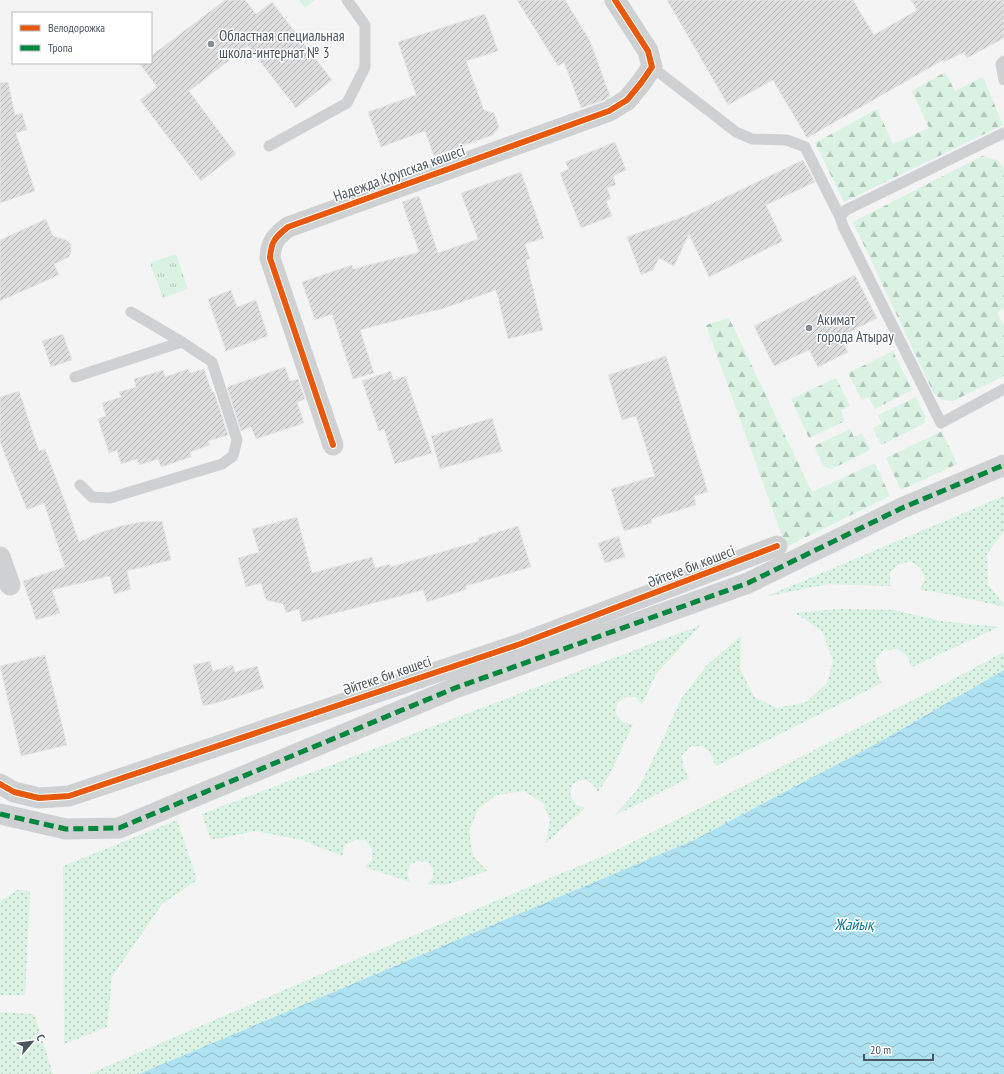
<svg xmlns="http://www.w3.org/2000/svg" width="1004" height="1074" font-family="'PT Sans Narrow',sans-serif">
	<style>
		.grass { fill: url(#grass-dots) }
		.forest { fill: url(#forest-firs) }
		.park { fill: url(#park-tufts) }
		.pitch { fill: #d9f2e3 }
		.water { fill: url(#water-waves) }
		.building { fill: url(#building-hatch); stroke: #e5e6e7 }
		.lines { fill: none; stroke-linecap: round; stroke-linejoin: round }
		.lane { stroke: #ced0d2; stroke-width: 11 }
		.street { stroke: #ced0d2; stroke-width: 21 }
		.quiet { stroke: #00873e; stroke-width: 5; stroke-dasharray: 10 5; stroke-linecap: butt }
		.cycleway-casing { stroke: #fff; stroke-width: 8 }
		.cycleway { stroke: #e8590c; stroke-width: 6 }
		.poi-dot { fill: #868d94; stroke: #fff; stroke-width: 1.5 }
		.labels { text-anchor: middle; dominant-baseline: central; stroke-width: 3; stroke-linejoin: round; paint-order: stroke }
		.poi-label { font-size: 15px; fill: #4a5661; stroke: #fff; text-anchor: start }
		.street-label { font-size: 15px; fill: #4a5661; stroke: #fff }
		.water-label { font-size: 16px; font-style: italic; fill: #0c7c9b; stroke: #fff }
	</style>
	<defs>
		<pattern id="grass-dots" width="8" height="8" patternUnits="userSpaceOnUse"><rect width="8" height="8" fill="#d9f2e3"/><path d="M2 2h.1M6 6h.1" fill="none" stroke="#b2c7bb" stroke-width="1.8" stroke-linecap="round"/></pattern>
		<pattern id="forest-firs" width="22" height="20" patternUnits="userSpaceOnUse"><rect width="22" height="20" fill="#d9f2e3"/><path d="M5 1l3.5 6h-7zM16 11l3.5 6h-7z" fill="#b2c7bb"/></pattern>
		<pattern id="park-tufts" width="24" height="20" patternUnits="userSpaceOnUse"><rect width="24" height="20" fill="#d9f2e3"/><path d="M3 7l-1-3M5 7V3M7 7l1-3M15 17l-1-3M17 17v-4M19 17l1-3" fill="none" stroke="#b2c7bb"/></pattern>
		<pattern id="water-waves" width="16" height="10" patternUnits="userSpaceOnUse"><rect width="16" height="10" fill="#aee2f0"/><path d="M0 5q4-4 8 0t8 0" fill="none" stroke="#90bac6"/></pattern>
		<pattern id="building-hatch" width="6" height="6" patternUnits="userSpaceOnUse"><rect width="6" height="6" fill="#ddddde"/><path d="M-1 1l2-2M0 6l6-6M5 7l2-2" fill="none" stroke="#b5b6b7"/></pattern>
	</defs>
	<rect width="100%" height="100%" fill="#f4f4f4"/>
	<path class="grass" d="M 1004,496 L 1004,530 L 987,554 L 988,584 L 1004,605 L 1004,607 L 947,594 L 920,590 L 925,579 L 921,568 L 910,561 L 898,565 L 890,573 L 890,586 L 828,584 L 765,597 Z
		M 840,609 L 893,610 L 941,621 L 999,627 L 912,667 L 907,656 L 898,649 L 883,650 L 875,661 L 877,673 L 882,683 L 716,766 L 710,753 L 702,746 L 691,746 L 682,755 L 683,766 L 689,778 L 614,816 L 638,789 L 661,743 L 681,699 L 706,666 L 741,636 L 740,668 L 754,697 L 777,708 L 806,702 L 827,683 L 833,661 L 822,631 L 795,613 Z
		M 701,625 L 656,674 L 642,705 L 635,697 L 626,697 L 617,703 L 616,714 L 622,722 L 633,724 L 610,774 L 598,792 L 592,783 L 583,779 L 572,784 L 570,794 L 576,805 L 585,808 L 546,843 L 550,820 L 543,803 L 524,791 L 497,795 L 478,809 L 469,831 L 473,856 L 487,871 L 449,884 L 427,885 L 433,877 L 433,869 L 427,862 L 418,861 L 410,864 L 407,873 L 410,882 L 365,867 L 372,860 L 372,849 L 365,840 L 356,840 L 345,845 L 342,856 L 302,840 L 255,831 L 211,840 L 202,814 Z
		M 1004,652 L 1004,670 L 883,740 L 694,840 L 139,1074 L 89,1074 L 345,964 L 615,851 L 931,691 Z
		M 177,820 L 197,880 L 162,904 L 112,977 L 107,1027 L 64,1044 L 63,866 Z
		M 17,890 L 30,891 L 25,995 L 0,995 L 0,902 Z
		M 0,1012 L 34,1014 L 53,1074 L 0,1074 Z"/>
	<path class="forest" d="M 945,72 L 955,91 L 983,77 L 1003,125 L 844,202 L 815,143 L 877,109 L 893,144 L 929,128 L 912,91 Z
		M 982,156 L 999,161 L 1004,169 L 1004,308 L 997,313 L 1004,325 L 1004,376 L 953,401 L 941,400 L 933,392 L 853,222 Z
		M 729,318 L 812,492 L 875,463 L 890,496 L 786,547 L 706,325 Z
		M 893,351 L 912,390 L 875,409 L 869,397 L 862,400 L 848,373 Z
		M 836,378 L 850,406 L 841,410 L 845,421 L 809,438 L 791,399 Z
		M 916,397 L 925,416 L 925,422 L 921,425 L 881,445 L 873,428 L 882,423 L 878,415 Z
		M 850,429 L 854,437 L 862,433 L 870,450 L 832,469 L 827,468 L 823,465 L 814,446 Z
		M 942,431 L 957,464 L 901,490 L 886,458 Z"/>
	<path class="park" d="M 176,254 L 188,289 L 163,298 L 150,263 Z"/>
	<path class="pitch" d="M 299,0 L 315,0 L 305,8 Z"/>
	<path class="water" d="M 1004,670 L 1004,1074 L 139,1074 L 694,840 L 883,740 Z"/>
	<path class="building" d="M 225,0 L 245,0 L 256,14 L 272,2 L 332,80 L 296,108 L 248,46 L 189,91 L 236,154 L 201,181 L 140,100 L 157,87 L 140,64 L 142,63 L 151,63 L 151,56 Z
		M 517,0 L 565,0 L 590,41 L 610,96 L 604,100 L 581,108 L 564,62 L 558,66 Z
		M 667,0 L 853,0 L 874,35 L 917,10 L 911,0 L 1004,0 L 1004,38 L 967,58 L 964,52 L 944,62 L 943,60 L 807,138 L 773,80 L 728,105 Z
		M 485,14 L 498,51 L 466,61 L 484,110 L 494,113 L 499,127 L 493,135 L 434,156 L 425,131 L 381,147 L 368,112 L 416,95 L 398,42 Z
		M 8,82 L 15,115 L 22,113 L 27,130 L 16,133 L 35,191 L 0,203 L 0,83 Z
		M 615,142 L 626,170 L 613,176 L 616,185 L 607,188 L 611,199 L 606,201 L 612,216 L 581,228 L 560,173 L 569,169 L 565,162 Z
		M 803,160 L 815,182 L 766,205 L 783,241 L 709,277 L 689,234 L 674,266 L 659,258 L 653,270 L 641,275 L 627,237 L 688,215 Z
		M 521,172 L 544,238 L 525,244 L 530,259 L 526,260 L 543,330 L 508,339 L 496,290 L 436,311 L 436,310 L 360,330 L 374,373 L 353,379 L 332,314 L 315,320 L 302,282 L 352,265 L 353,269 L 419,252 L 402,202 L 419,196 L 438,253 L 478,239 L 461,193 Z
		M 46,219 L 53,236 L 66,240 L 71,244 L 71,252 L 69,257 L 54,264 L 59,275 L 0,301 L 0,240 Z
		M 855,275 L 877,318 L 840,337 L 848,352 L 818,367 L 809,350 L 774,366 L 754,326 Z
		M 231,290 L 237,307 L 256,300 L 268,336 L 226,351 L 208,299 Z
		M 63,334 L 72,360 L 51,367 L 42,341 Z
		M 666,356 L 708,492 L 694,496 L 696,505 L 651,519 L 652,523 L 624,531 L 611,489 L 655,476 L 636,416 L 622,420 L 608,375 Z
		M 285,367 L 290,381 L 298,379 L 305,399 L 297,402 L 304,423 L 256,439 L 251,427 L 241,431 L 227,387 Z
		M 188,369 L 190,373 L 204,369 L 212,392 L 214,392 L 228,435 L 208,441 L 210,445 L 190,452 L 191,457 L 161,467 L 158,459 L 139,465 L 137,459 L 121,464 L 117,450 L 109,453 L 98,419 L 106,416 L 102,403 L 121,397 L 119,392 L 136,387 L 134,379 L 163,370 L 165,377 Z
		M 391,371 L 393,380 L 405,376 L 432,453 L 395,464 L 384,429 L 379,431 L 362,381 Z
		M 19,391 L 39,451 L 45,449 L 67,507 L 79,542 L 99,533 L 121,526 L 141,522 L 162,521 L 171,560 L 127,571 L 131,589 L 114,594 L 110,576 L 52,590 L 60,613 L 36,620 L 23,581 L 65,567 L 44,503 L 27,510 L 0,442 L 0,397 Z
		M 492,418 L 502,451 L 440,469 L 431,436 Z
		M 297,517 L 312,573 L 372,557 L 375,568 L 390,564 L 391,567 L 479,541 L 478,538 L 518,526 L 531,567 L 466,586 L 467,589 L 427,602 L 423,590 L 302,622 L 299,609 L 286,613 L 283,604 L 266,600 L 261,583 L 246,587 L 238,558 L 259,552 L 252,529 Z
		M 619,536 L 625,557 L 605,563 L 598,543 Z
		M 45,655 L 67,745 L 21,756 L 0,666 Z
		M 210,661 L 213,671 L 233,665 L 235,672 L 257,666 L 264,688 L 227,700 L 203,706 L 193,665 Z"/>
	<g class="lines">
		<path class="lane" d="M 1004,61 L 1001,64 L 1004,80
			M 652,67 L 736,132 L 752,139 L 787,140 L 805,147 L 840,217
			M 1004,133 L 846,210 L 840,217 L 843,226 L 941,423 L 1004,389
			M 269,146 L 347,103 L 365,67 L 365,25 L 347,0
			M 75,377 L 182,342
			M 80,485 L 92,497 L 110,498 L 222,464 L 233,456 L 237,440 L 212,362 L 182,342 L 131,312"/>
		<path class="street" d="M 333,445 L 270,258 C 271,242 275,237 288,227 L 609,111 L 627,100 L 641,83 L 652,67 L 648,51 L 615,0
			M 0,557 L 10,585
			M 0,784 L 14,792 L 39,798 L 69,796 L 520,644 L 777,546
			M 0,814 L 66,829 L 119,828 L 455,688 L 748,583 L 902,508 L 1004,465"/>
		<path class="quiet" d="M 0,814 L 66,829 L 119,828 L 455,688 L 748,583 L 902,508 L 1004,465"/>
		<defs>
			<path id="cycleway" d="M 333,445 L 270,258 C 271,242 275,237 288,227 L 609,111 L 627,100 L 641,83 L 652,67 L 648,51 L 615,0
				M 0,784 L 14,792 L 39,798 L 69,796 L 520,644 L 777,546"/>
		</defs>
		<use href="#cycleway" class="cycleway-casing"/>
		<use href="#cycleway" class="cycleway"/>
	</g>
	<g class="poi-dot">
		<circle cx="211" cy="44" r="4"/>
		<circle cx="809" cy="328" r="4"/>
	</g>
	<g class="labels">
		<g class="poi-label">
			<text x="219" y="35">Областная специальная<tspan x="219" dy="17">школа-интернат № 3</tspan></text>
			<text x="817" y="319">Акимат<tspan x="817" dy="17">города Атырау</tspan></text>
		</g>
		<g class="street-label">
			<text transform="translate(399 173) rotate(-20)">Надежда Крупская көшесі</text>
			<text transform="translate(691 566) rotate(-21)">Әйтеке би көшесі</text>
			<text transform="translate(387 675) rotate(-19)">Әйтеке би көшесі</text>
		</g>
		<g class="water-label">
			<text x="854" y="924">Жайық</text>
		</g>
	</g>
	<rect x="12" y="12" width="140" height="52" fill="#ffffff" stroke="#b7bbc0"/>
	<rect x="20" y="25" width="20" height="6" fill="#e8590c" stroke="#b7bbc0"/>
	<text x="48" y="32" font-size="12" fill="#4a5661">Велодорожка</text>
	<rect x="20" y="45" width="20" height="6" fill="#00873e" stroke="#b7bbc0"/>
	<text x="48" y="52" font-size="12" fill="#4a5661">Тропа</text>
	<g transform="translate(32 1042) rotate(62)" stroke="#ffffff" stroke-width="3" paint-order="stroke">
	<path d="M0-3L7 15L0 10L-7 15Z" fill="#4a5661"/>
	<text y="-6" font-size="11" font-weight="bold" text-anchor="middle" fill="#4a5661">С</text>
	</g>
	<path d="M864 1054v6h69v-6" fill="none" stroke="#4a5661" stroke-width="2"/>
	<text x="870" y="1054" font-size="12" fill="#4a5661" stroke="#ffffff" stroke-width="3" paint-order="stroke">20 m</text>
</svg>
